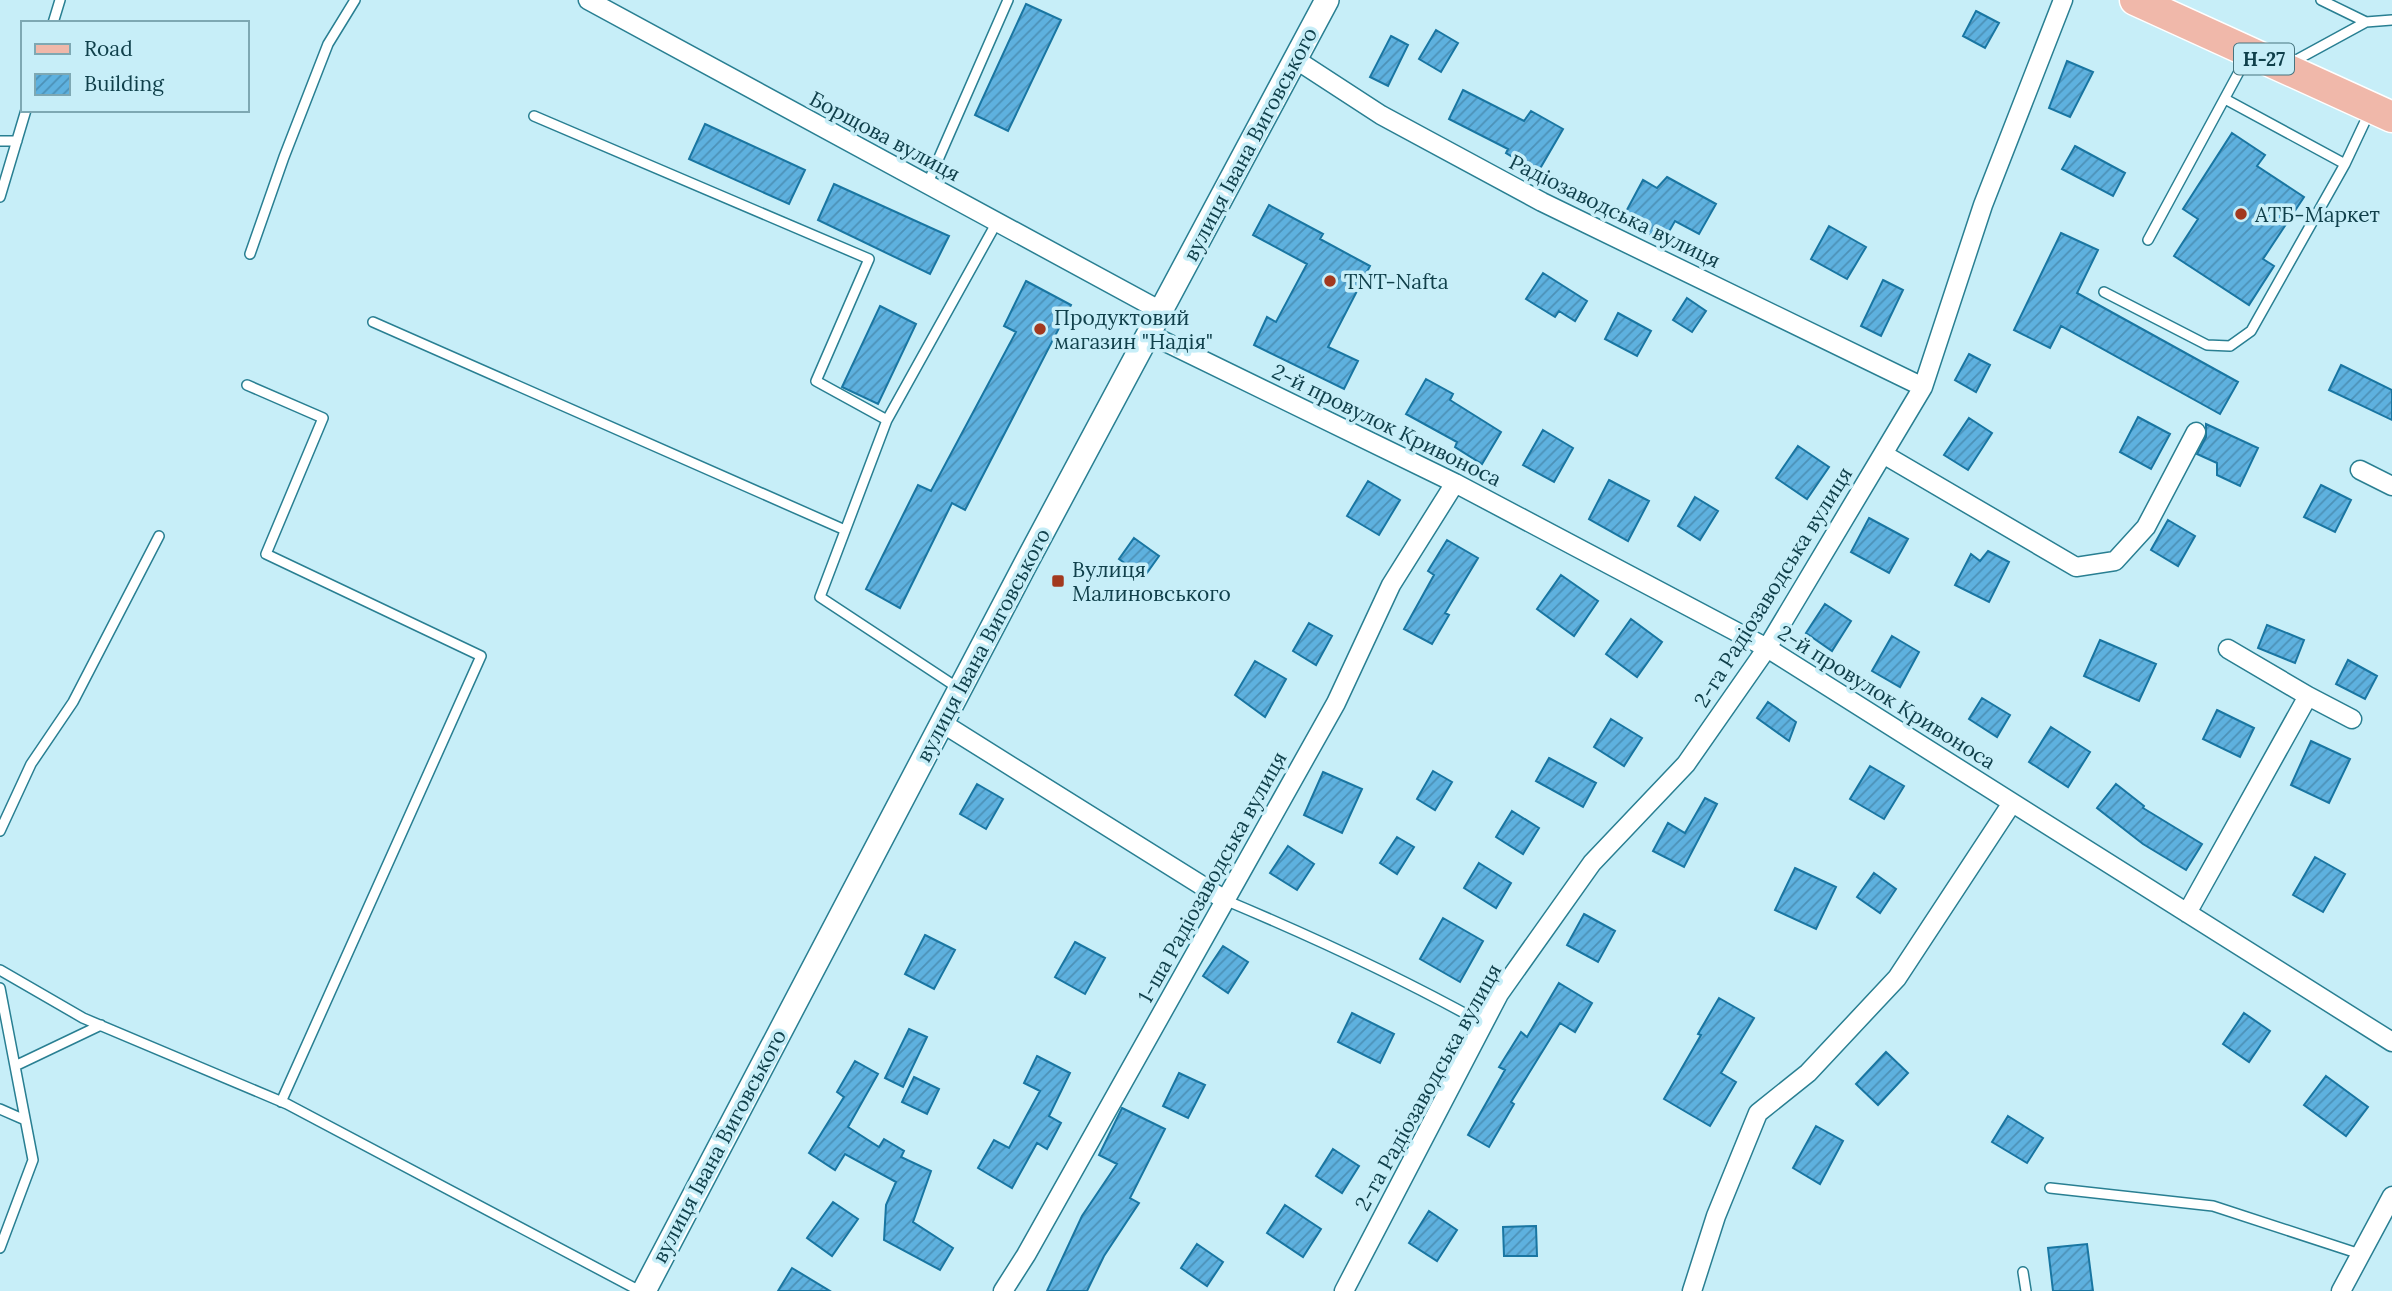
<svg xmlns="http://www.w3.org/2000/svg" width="2392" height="1291" font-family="Lora,serif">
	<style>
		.building { fill: url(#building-hatch); stroke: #1976a2; stroke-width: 2 }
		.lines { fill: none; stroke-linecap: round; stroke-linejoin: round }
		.service-casing { stroke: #297f92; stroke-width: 12 }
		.minor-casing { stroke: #297f92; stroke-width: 21 }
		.tertiary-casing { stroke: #297f92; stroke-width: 26 }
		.primary-casing { stroke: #fff; stroke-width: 33 }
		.service { stroke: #fff; stroke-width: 9 }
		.minor { stroke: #fff; stroke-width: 18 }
		.tertiary { stroke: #fff; stroke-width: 23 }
		.primary { stroke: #f0b8aa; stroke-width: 30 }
		.poi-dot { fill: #a2391f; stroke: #c7eef8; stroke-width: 2.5 }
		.labels { text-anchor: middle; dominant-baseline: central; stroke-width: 7; stroke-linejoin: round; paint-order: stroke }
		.shield { fill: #c7eef8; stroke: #47747f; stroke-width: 2 }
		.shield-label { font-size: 19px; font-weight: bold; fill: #10404b }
		.street-label { font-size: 21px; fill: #10404b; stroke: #c7eef8 }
		.poi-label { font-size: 21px; fill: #10404b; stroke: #c7eef8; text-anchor: start }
	</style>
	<defs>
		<pattern id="building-hatch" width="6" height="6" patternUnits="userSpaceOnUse" patternTransform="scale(1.75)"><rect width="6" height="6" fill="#5eb1df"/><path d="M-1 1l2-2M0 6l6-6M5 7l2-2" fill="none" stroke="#4c91b7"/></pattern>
	</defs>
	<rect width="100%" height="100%" fill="#c7eef8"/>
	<path class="building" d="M 1026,4 L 1061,20 L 1008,131 L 975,115 Z
		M 1976,11 L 1999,23 L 1985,48 L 1963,36 Z
		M 1436,30 L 1458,43 L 1441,72 L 1419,59 Z
		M 1391,36 L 1408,45 L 1388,86 L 1370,77 Z
		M 2067,61 L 2093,72 L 2070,117 L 2049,108 Z
		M 1463,90 L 1524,121 L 1531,111 L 1563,129 L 1538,172 L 1506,153 L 1508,149 L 1449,119 Z
		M 705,124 L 805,170 L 789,204 L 689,159 Z
		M 2232,133 L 2265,155 L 2257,166 L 2304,197 L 2263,259 L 2274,266 L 2249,305 L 2174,256 L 2198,219 L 2183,209 Z
		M 2075,146 L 2125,173 L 2113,196 L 2062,169 Z
		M 1667,177 L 1716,204 L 1699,234 L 1675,221 L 1663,242 L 1622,219 L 1643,180 L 1657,188 Z
		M 834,184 L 949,236 L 930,274 L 818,220 Z
		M 1269,205 L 1323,234 L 1320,239 L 1370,266 L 1328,347 L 1358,361 L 1344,389 L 1254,345 L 1267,317 L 1276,322 L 1307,264 L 1253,235 Z
		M 1829,226 L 1866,247 L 1847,279 L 1811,259 Z
		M 2061,233 L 2098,250 L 2077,293 L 2238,382 L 2220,414 L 2061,326 L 2050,348 L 2014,330 Z
		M 1543,273 L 1587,301 L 1575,321 L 1559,311 L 1555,317 L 1526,299 Z
		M 1883,280 L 1903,290 L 1881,336 L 1861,326 Z
		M 1026,281 L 1071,305 L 965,510 L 952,503 L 900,608 L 866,589 L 918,485 L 931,491 L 1016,332 L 1004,326 Z
		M 1687,298 L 1706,311 L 1692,332 L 1673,320 Z
		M 880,306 L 916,324 L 878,404 L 842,387 Z
		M 1618,313 L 1651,331 L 1637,356 L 1605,339 Z
		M 1969,354 L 1990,365 L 1976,392 L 1955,380 Z
		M 2341,365 L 2392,390 L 2392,420 L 2329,390 Z
		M 1426,379 L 1453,394 L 1450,400 L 1501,432 L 1482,464 L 1455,447 L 1457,442 L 1406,414 Z
		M 2138,417 L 2170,434 L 2151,469 L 2120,452 Z
		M 1969,418 L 1992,433 L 1968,470 L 1944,455 Z
		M 2206,424 L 2258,448 L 2240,486 L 2217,475 L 2217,463 L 2197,454 L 2206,437 Z
		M 1543,430 L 1573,448 L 1554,482 L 1523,465 Z
		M 1798,446 L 1829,467 L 1807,499 L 1776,478 Z
		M 1609,480 L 1649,501 L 1628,541 L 1589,519 Z
		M 1368,481 L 1400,500 L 1379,535 L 1347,516 Z
		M 2321,485 L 2351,500 L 2335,532 L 2304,517 Z
		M 1695,497 L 1718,511 L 1700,540 L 1678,526 Z
		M 1869,518 L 1908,539 L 1889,573 L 1851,552 Z
		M 2168,520 L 2195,536 L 2178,566 L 2151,550 Z
		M 1134,538 L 1159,556 L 1144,577 L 1119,559 Z
		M 1447,540 L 1478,558 L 1445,613 L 1449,615 L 1432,644 L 1404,629 L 1434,575 L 1428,571 Z
		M 1988,551 L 2009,562 L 1989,602 L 1955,585 L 1971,554 L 1980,561 Z
		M 1561,575 L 1598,601 L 1574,636 L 1537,609 Z
		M 1825,604 L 1851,621 L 1832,651 L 1806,633 Z
		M 1631,619 L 1662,642 L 1637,677 L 1606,654 Z
		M 1309,623 L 1332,636 L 1316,665 L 1293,651 Z
		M 2267,625 L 2304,640 L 2295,663 L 2258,648 Z
		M 1892,636 L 1919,652 L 1900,687 L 1872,671 Z
		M 2100,640 L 2156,664 L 2139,701 L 2084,676 Z
		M 2348,660 L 2377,676 L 2365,699 L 2336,684 Z
		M 1255,661 L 1286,679 L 1265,717 L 1235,695 Z
		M 1982,698 L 2010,715 L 1997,737 L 1969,719 Z
		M 1768,702 L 1796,722 L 1789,741 L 1757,718 Z
		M 2217,710 L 2254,728 L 2240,757 L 2203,739 Z
		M 1611,719 L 1642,738 L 1624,766 L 1594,747 Z
		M 2051,727 L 2090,752 L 2068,787 L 2029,762 Z
		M 2311,741 L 2350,759 L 2329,803 L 2291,785 Z
		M 1549,758 L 1596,783 L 1583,807 L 1536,781 Z
		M 1870,766 L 1904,786 L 1884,819 L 1850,799 Z
		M 1433,771 L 1452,782 L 1435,810 L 1417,799 Z
		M 1323,772 L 1362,789 L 1342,833 L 1304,815 Z
		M 977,784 L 1003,799 L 986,829 L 960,814 Z
		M 2116,784 L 2144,806 L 2143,808 L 2202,844 L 2186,870 L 2143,844 L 2097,808 Z
		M 1705,798 L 1717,804 L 1684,867 L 1653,851 L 1668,823 L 1685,833 Z
		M 1512,811 L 1539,828 L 1523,854 L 1496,837 Z
		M 1397,837 L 1414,847 L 1397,874 L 1380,863 Z
		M 1288,846 L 1314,864 L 1297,890 L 1270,873 Z
		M 2315,857 L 2345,874 L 2323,912 L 2293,895 Z
		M 1479,863 L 1511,883 L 1496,908 L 1464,888 Z
		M 1795,868 L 1836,887 L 1816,929 L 1775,910 Z
		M 1874,873 L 1896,889 L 1880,913 L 1857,897 Z
		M 1584,914 L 1615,931 L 1598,962 L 1567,945 Z
		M 1443,918 L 1483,941 L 1460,982 L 1420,959 Z
		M 925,935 L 955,950 L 934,989 L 905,974 Z
		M 1075,942 L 1105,958 L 1085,994 L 1055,977 Z
		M 1223,946 L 1248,962 L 1228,993 L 1203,976 Z
		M 1559,983 L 1592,1003 L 1575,1032 L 1560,1023 L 1511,1102 L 1514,1104 L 1489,1147 L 1468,1135 L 1505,1070 L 1499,1067 L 1521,1032 L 1527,1037 Z
		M 1719,998 L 1754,1018 L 1721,1073 L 1736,1082 L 1710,1126 L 1664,1099 L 1701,1035 L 1698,1034 Z
		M 1352,1013 L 1394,1034 L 1380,1063 L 1338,1042 Z
		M 2244,1013 L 2270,1031 L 2249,1062 L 2223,1044 Z
		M 909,1029 L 927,1037 L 903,1087 L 885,1078 Z
		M 1886,1052 L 1908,1073 L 1878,1105 L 1856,1084 Z
		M 1037,1056 L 1070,1073 L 1049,1116 L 1061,1123 L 1047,1149 L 1037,1143 L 1012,1188 L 978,1168 L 994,1140 L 1009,1148 L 1040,1091 L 1024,1083 Z
		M 855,1061 L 878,1074 L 848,1127 L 879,1147 L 884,1139 L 904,1151 L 901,1157 L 931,1171 L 913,1222 L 953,1248 L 940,1270 L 884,1240 L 886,1205 L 896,1182 L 845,1154 L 835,1170 L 809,1153 L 844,1097 L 837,1092 Z
		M 1179,1073 L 1205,1085 L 1188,1118 L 1163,1106 Z
		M 2326,1076 L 2368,1107 L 2346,1136 L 2304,1105 Z
		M 914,1077 L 939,1089 L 927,1114 L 902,1102 Z
		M 1122,1108 L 1165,1129 L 1130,1198 L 1139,1203 L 1104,1256 L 1087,1291 L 1047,1291 L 1082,1216 L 1117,1164 L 1099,1155 Z
		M 2008,1116 L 2043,1138 L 2027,1163 L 1992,1142 Z
		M 1816,1126 L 1843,1141 L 1820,1184 L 1793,1168 Z
		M 1333,1149 L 1359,1166 L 1342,1193 L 1316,1176 Z
		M 833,1202 L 858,1219 L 832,1256 L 807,1238 Z
		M 1285,1205 L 1321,1229 L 1303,1257 L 1267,1233 Z
		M 1429,1211 L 1457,1230 L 1437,1261 L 1409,1243 Z
		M 1536,1226 L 1537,1256 L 1504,1256 L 1503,1227 Z
		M 1197,1244 L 1223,1262 L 1207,1286 L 1181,1268 Z
		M 2087,1244 L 2093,1291 L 2053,1291 L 2048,1248 Z
		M 792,1268 L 830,1291 L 778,1291 Z"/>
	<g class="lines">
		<defs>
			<path id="service" d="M 2321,0 L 2366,22
				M 53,23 L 60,0
				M 2289,64 L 2366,22 L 2392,20
				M 2225,99 L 2345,164
				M 534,116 L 869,259 L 816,381 L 887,420 L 820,597 L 958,688
				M 0,141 L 17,141
				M 927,185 L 1008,0
				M 0,197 L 26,110
				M 2148,240 L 2247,57
				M 250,254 L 284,157 L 328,44 L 355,0
				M 2104,292 L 2207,345 L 2230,346 L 2251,331 L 2345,164 L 2369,113
				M 373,322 L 845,530
				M 247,385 L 323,418 L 266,554 L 481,656 L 281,1102
				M 887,420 L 997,222
				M 0,831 L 31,764 L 73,702 L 159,536
				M 1225,900 C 1313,937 1400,977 1484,1024
				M 0,970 L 83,1018 L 287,1104 L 640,1291
				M 0,988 L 33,1160 L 0,1248
				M 15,1066 L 101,1025
				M 0,1109 L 25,1120
				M 2050,1188 L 2213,1206 L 2360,1254
				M 2023,1272 L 2026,1291"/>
			<path id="minor" d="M 588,0 L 1161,311
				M 1295,59 L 1381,115 L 1542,202 L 1923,387
				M 1149,334 L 1455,483 L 1767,648 L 2392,1042
				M 1883,454 L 2076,567 L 2115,561 L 2146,527 L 2196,432
				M 2360,470 L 2392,486
				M 2308,696 L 2352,719
				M 942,723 L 1225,900
				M 2187,913 L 2308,696 L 2228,649
				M 1003,1291 L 1026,1255 L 1336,703 L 1391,585 L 1455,483
				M 1344,1291 L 1499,994 L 1592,863 L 1686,764 L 1767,648 L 1923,387 L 1983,205 L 2063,0
				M 1692,1291 L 1716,1216 L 1758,1113 L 1808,1073 L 1897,978 L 2012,803
				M 2341,1291 L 2392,1196"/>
			<path id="tertiary" d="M 644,1291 L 1025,565 L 1327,0"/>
			<path id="primary" d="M 2135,0 L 2392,117"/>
		</defs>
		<use href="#service" class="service-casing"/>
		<use href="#minor" class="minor-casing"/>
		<use href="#tertiary" class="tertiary-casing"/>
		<use href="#primary" class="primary-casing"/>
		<use href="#service" class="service"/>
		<use href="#minor" class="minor"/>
		<use href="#tertiary" class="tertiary"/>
		<use href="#primary" class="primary"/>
	</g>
	<g class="poi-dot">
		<circle cx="2241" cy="214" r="7"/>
		<circle cx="1330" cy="281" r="7"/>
		<circle cx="1040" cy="329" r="7"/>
		<rect x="1051" y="574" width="14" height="14" rx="3.5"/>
	</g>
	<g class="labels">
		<rect class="shield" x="2234" y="43.5" width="60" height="31" rx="5"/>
		<g class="shield-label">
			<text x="2264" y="59">Н-27</text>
		</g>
		<g class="street-label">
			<text transform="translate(885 136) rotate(28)">Борщова вулиця</text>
			<text transform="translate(1250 144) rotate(-62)">вулиця Івана Виговського</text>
			<text transform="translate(1615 211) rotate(26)">Радіозаводська вулиця</text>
			<text transform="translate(1387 425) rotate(26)">2-й провулок Кривоноса</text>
			<text transform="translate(1773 587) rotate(-58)">2-га Радіозаводська вулиця</text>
			<text transform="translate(983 645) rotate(-62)">вулиця Івана Виговського</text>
			<text transform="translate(1887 697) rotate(32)">2-й провулок Кривоноса</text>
			<text transform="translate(1212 877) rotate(-61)">1-ша Радіозаводська вулиця</text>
			<text transform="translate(1428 1087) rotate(-61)">2-га Радіозаводська вулиця</text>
			<text transform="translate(719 1146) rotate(-62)">вулиця Івана Виговського</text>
		</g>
		<g class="poi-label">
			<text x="2255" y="214">АТБ-Маркет</text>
			<text x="1344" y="281">TNT-Nafta</text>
			<text x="1054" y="317">Продуктовий<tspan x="1054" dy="24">магазин "Надія"</tspan></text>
			<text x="1072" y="569">Вулиця<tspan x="1072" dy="24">Малиновського</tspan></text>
		</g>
	</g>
	<rect x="21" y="21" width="228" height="91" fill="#c7eef8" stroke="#7ea8b3" stroke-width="2"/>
	<rect x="35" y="44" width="35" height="10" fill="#f0b8aa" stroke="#7ea8b3" stroke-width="2"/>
	<text x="84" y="56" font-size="21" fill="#10404b">Road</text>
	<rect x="35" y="74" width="35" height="21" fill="url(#building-hatch)" stroke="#7ea8b3" stroke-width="2"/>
	<text x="84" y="91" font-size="21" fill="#10404b">Building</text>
</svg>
